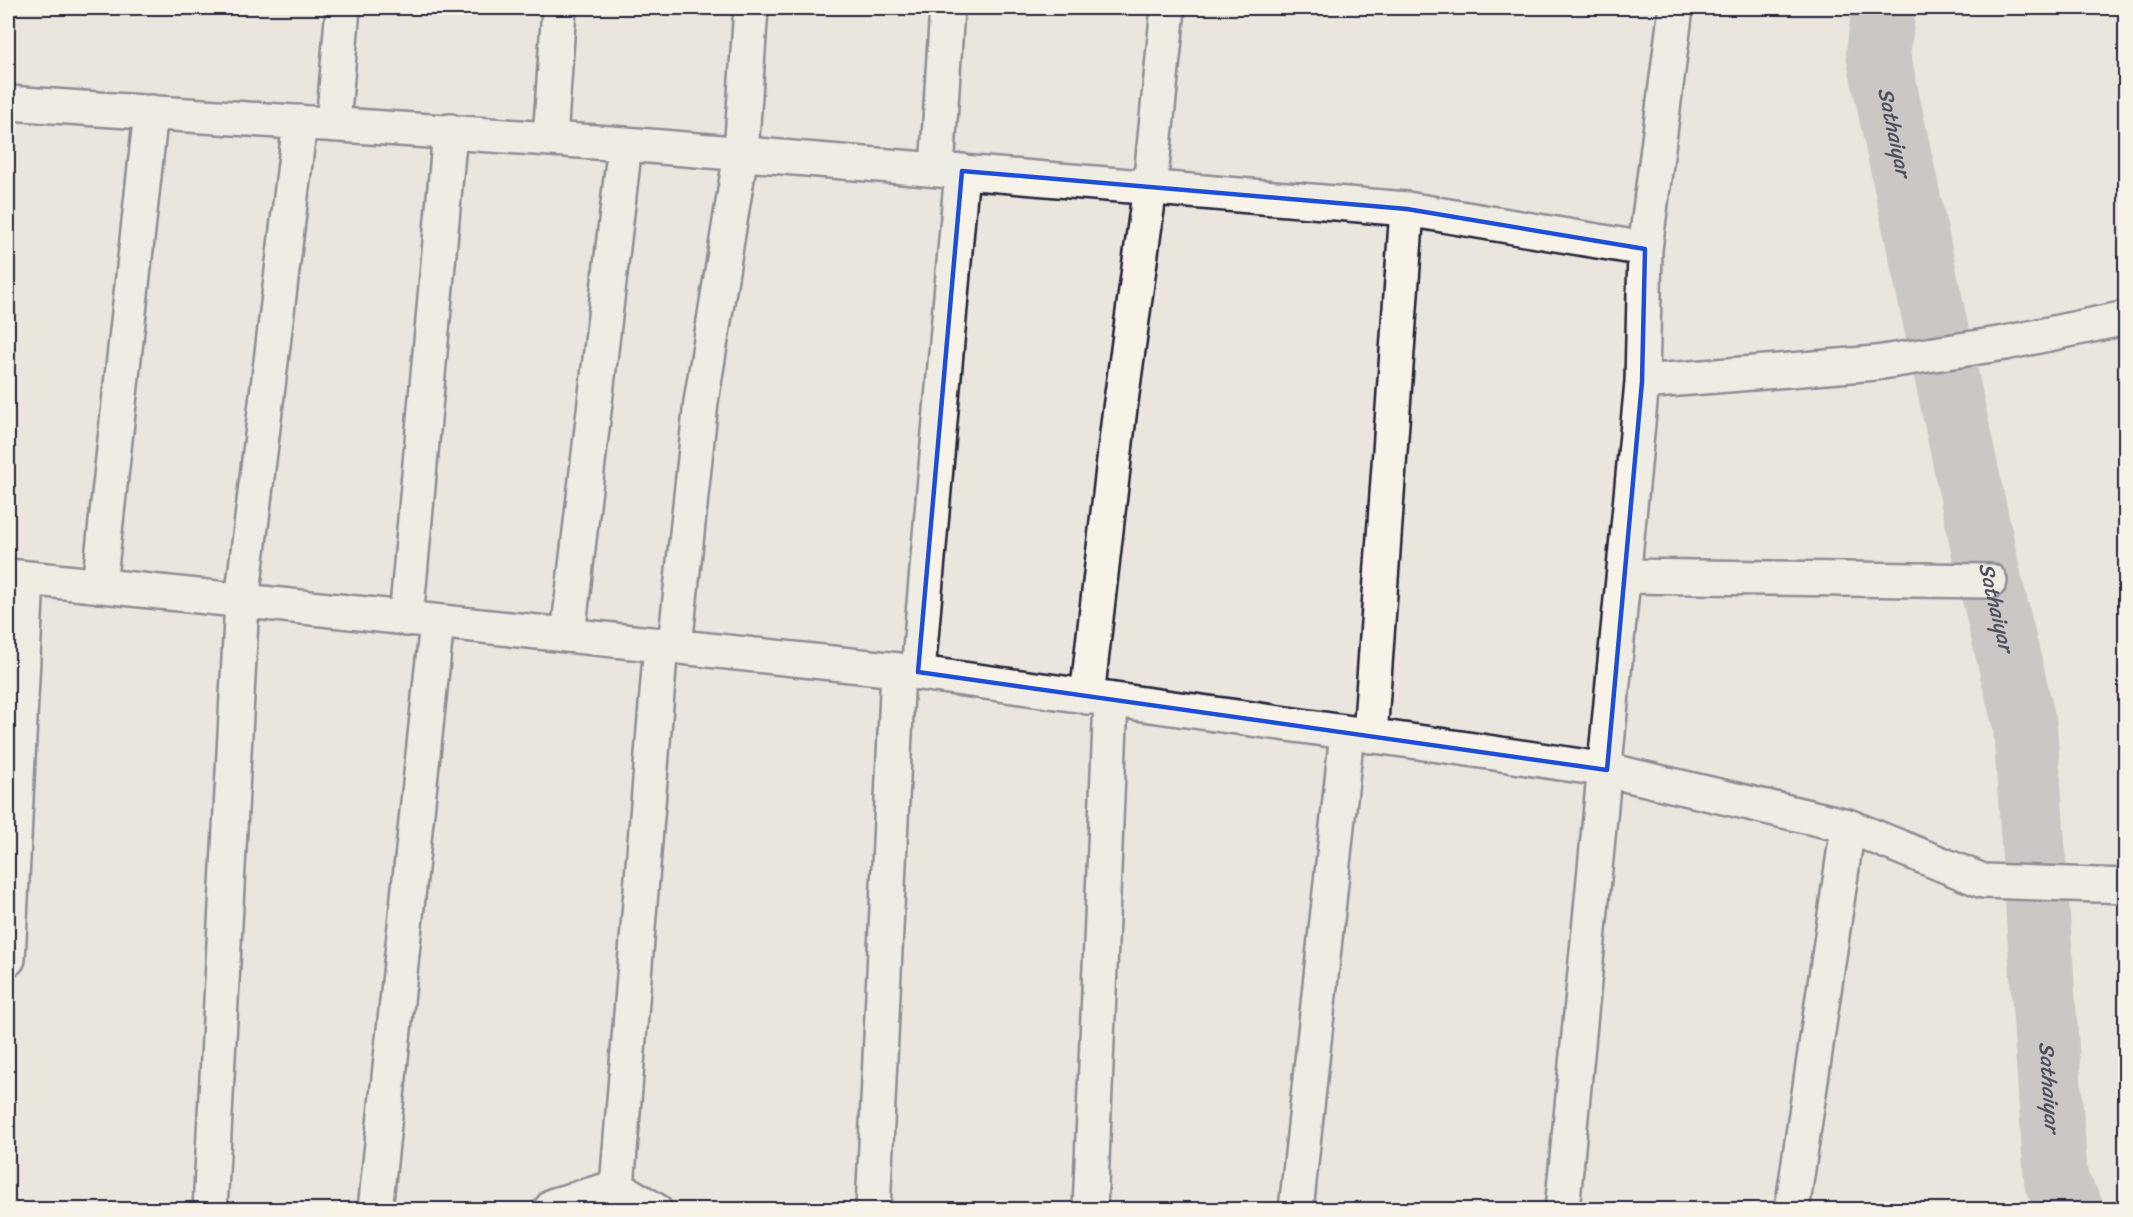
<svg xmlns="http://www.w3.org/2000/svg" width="2133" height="1217" font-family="Sriracha,sans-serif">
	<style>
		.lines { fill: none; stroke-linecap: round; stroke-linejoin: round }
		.river { stroke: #a6a3a6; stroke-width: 64 }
		.minor-casing { stroke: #22223b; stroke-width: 38 }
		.minor { stroke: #f7f3e8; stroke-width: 33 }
		.marked { fill: none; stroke: #1d4ed8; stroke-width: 4.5; stroke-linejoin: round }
		.labels { text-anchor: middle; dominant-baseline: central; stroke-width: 4.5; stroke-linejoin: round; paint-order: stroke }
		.water-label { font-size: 21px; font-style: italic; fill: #504f60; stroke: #f7f3e8 }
	</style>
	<rect width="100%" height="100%" fill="#eae6de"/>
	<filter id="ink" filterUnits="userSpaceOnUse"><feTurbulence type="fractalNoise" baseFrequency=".0167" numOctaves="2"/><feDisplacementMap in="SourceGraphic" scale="12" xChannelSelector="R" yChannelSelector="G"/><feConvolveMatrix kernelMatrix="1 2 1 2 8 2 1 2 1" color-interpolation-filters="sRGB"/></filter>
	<g filter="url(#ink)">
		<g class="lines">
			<path class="river" id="s1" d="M 1884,8 L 1878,54 L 1990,581 L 2025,726 L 2056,1181 L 2072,1210"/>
			<defs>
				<path id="minor" d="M 8,103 L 625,144 L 1407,209 L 1645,249
					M 333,124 L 343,8
					M 550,139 L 559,8
					M 937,170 L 947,8
					M 1642,382 L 1876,363 L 2005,343 L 2126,318
					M 8,576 L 898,670 L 1461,748 L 1607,770 L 1848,826 L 1983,881 L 2126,886
					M 1624,576 L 1990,581
					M 99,586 L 151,112
					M 406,619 L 450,131
					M 568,635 L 625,144
					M 675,646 L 701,402 L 741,153 L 751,8
					M 918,672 L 962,171
					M 1087,697 L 1119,416 L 1150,187 L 1168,8
					M 1370,736 L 1407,209
					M 8,959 L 27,578
					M 617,1187 L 661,644
					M 210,1210 L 242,601 L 300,122
					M 375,1210 L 437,622
					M 550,1210 L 554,1205 L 617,1187 L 655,1210
					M 873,1210 L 898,670
					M 1090,1210 L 1111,700
					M 1296,1210 L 1347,733
					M 1562,1210 L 1642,382 L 1645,249 L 1676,8
					M 1792,1210 L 1848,826"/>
			</defs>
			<use href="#minor" class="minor-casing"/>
			<use href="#minor" class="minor"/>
		</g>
	</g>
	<path d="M0 0H2133V1217H0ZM 962,171 L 1407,209 L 1645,249 L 1642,382 L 1607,770 L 918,672 Z" fill="#eae6de" fill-opacity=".55" fill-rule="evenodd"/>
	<path class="marked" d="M 962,171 L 1407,209 L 1645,249 L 1642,382 L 1607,770 L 918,672 Z"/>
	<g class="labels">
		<g class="water-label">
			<text stroke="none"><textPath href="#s1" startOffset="126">Sathaiyar</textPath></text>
			<text stroke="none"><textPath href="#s1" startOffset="612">Sathaiyar</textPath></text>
			<text stroke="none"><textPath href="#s1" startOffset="1096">Sathaiyar</textPath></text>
		</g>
	</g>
	<rect width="2133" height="1217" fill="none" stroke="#f7f3e8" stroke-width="30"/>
	<rect x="15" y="15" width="2103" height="1187" fill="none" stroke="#22223b" stroke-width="2" filter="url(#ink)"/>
</svg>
